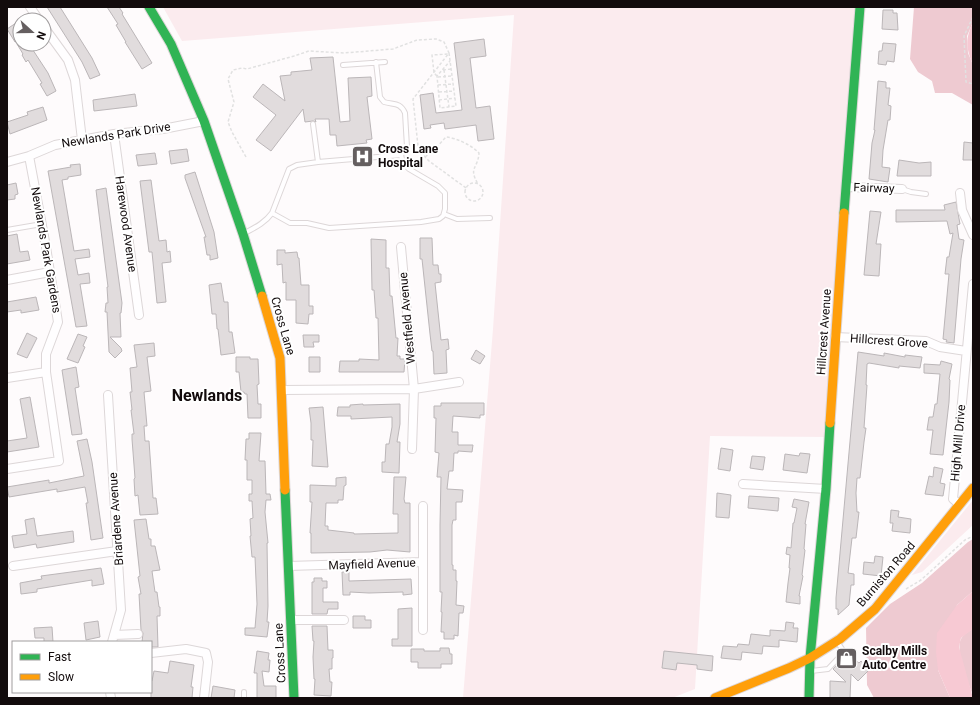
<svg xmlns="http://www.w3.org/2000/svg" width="980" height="705" font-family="Roboto,sans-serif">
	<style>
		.green { fill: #fbebee }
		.forest { fill: #eecad1 }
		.water { fill: #f7c9d3 }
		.building { fill: #e1dcdd; stroke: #bbb6b8 }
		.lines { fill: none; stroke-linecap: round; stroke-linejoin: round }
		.lane-casing { stroke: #ddd7d8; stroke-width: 6 }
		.street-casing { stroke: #ddd7d8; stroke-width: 10 }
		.fast-casing { stroke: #ddd7d8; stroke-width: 11 }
		.slow-casing { stroke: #ddd7d8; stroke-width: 11 }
		.path { stroke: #e1e1e1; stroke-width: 1.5; stroke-dasharray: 3 2; stroke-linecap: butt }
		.lane { stroke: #fffeff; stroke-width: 4 }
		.street { stroke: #fffeff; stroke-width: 8 }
		.fast { stroke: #30b455; stroke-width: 9 }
		.slow { stroke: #ff9f0a; stroke-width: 9 }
		.labels { text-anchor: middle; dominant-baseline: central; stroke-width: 4; stroke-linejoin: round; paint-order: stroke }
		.street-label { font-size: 12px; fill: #120b0c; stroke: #fff }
		.poi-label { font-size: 12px; font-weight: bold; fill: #120b0c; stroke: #fff; text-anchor: start }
		.district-label { font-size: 16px; font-weight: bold; fill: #120b0c; stroke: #fff }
	</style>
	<rect width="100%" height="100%" fill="#fefbfc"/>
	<path class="green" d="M 163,7 L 860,7 L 829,437 L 710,436 L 695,689 L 672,698 L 463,698 L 493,329 L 514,15 L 182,41 Z
		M 973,500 L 973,525 L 922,572 L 912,575 Z"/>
	<path class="forest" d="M 914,7 L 973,7 L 973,22 L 967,36 L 968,53 L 973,65 L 973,105 L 952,93 L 935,93 L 932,81 L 918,72 L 910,59 Z
		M 973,539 L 973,591 L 957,605 L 938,670 L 950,698 L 874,698 L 867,685 L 866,628 L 890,604 L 922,583 L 968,542 Z
		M 973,629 L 973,695 C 968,683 955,650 961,639 C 963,635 969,631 973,629 Z"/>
	<path class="water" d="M 973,22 L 973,65 C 966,48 965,40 973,22 Z
		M 973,591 L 973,629 L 961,638 L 959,647 L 973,698 L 950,698 L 938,670 L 936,652 L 937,633 L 957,605 Z"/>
	<path class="building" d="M 47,7 L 60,7 L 92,58 L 100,75 L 90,79 L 82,62 Z
		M 107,7 L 119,7 L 123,13 L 122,14 L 152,63 L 142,69 L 125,42 L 126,42 L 116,25 L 118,24 Z
		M 883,10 L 893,10 L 893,13 L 897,13 L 898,30 L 882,29 Z
		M 16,23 L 20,30 L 20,39 L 15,42 L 7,29 Z
		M 484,39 L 486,56 L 470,58 L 476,108 L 490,106 L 494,139 L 478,141 L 476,125 L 445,129 L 444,123 L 430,125 L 431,128 L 424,129 L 420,95 L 433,93 L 436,113 L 462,110 L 454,43 Z
		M 883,43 L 896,44 L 894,62 L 887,61 L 886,65 L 878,64 L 879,51 L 882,51 Z
		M 17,44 L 29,44 L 48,73 L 56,91 L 47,96 L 40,84 L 42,83 L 28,60 L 26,62 L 22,55 L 23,54 Z
		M 333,57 L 340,122 L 350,121 L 348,78 L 371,77 L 372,96 L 367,97 L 372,139 L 366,140 L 367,143 L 337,146 L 336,135 L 330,135 L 329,119 L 315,119 L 316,122 L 313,121 L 305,122 L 303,109 L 271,151 L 256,140 L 276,115 L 253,97 L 263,84 L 285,101 L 280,76 L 291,75 L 291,72 L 312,70 L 310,58 Z
		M 878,81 L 886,82 L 886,88 L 890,88 L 888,105 L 891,106 L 890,120 L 888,120 L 883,150 L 882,167 L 890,168 L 888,182 L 869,179 L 872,143 L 875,130 L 874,130 Z
		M 135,94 L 137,106 L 94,111 L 93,100 Z
		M 43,107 L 47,120 L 10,134 L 7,122 L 28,115 L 27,112 Z
		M 964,142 L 973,143 L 973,160 L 963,160 Z
		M 187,149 L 189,161 L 171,164 L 169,151 Z
		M 155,153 L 157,164 L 138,166 L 136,155 Z
		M 899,160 L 919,163 L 931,162 L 931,176 L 897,176 Z
		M 80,164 L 81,175 L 68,177 L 68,179 L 62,180 L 74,251 L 89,249 L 90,257 L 75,259 L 78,275 L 89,273 L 90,283 L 80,284 L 87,326 L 76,327 L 48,171 L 71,167 L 70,165 Z
		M 195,172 L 214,232 L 218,258 L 210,260 L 210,255 L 207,255 L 204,237 L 206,237 L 185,178 L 185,175 Z
		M 151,180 L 159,241 L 166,240 L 167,252 L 170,251 L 171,262 L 162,263 L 166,302 L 157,303 L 152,252 L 149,252 L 140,181 Z
		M 16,183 L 18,194 L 15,195 L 15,199 L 7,200 L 7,185 Z
		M 106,188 L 122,303 L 121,313 L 120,313 L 121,337 L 110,337 L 121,348 L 122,351 L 115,358 L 109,352 L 107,312 L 105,312 L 106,303 L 108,303 L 107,287 L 108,287 L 96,190 Z
		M 956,202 L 960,224 L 957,225 L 959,239 L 964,240 L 961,259 L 954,343 L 946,342 L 947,340 L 943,339 L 949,274 L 945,274 L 947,257 L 949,257 L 953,233 L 950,234 L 947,221 L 896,222 L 896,210 L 945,210 L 944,205 Z
		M 870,211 L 881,212 L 876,244 L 881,244 L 879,276 L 864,275 Z
		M 17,234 L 20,252 L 28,251 L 30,260 L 7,264 L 7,236 Z
		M 420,238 L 432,238 L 433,265 L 438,265 L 439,274 L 441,274 L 441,282 L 435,283 L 441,340 L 448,339 L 449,349 L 446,350 L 447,373 L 434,374 L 433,351 L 432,351 L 430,334 L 422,259 L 420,259 Z
		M 371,239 L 386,240 L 386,268 L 389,268 L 390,296 L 392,296 L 396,338 L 398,338 L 397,356 L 400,356 L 400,359 L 405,359 L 404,372 L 339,372 L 340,361 L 359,361 L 359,359 L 379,360 L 378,318 L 376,318 L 374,290 L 372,290 Z
		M 277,250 L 285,250 L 285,253 L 297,252 L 298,258 L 299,258 L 301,285 L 309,285 L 309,306 L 313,306 L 313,314 L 309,314 L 308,324 L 296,323 L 296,300 L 286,300 L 286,282 L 283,283 L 282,264 L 277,265 Z
		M 221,283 L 224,302 L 228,302 L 229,332 L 232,332 L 235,353 L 221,355 L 218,329 L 217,329 L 216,314 L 212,314 L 209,285 Z
		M 36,297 L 39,310 L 21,313 L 21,310 L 7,312 L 7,302 Z
		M 27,333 L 37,338 L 27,358 L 17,354 Z
		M 78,334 L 87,337 L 83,346 L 85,347 L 78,363 L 67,359 Z
		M 303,335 L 319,335 L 319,342 L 313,342 L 314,347 L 304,347 Z
		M 154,343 L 155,356 L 147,357 L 151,391 L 144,392 L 147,426 L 144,426 L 145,441 L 149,441 L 153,498 L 156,498 L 158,514 L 140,515 L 138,495 L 135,496 L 134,479 L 135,478 L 132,439 L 132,434 L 134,434 L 131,410 L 132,410 L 130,392 L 132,392 L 130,368 L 137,367 L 134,345 Z
		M 476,350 L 485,356 L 480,364 L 471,359 Z
		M 858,352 L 884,356 L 884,353 L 905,357 L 905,355 L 922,357 L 920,368 L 899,366 L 899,368 L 869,363 L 867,364 L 866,385 L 867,385 L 864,428 L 866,428 L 864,442 L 860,478 L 857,478 L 856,493 L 857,512 L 859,512 L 856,538 L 852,538 L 848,573 L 854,574 L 854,585 L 851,585 L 849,605 L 838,615 L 838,609 L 836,609 L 836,598 Z
		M 236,357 L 250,357 L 250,359 L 258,359 L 259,384 L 257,385 L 258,404 L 261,404 L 261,418 L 248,418 L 247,394 L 245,394 L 244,392 L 241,392 L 239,372 L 236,372 Z
		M 309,357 L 320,357 L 320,372 L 309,372 Z
		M 941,361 L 952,364 L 949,379 L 950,380 L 949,402 L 943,455 L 930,454 L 933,430 L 927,430 L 929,417 L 933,417 L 935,404 L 937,404 L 940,374 L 924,373 L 924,364 L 940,365 Z
		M 76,367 L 79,387 L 75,388 L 82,434 L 72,435 L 62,370 Z
		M 30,397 L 39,447 L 7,452 L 7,441 L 27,438 L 20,399 Z
		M 441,403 L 484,403 L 484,415 L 480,415 L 480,418 L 453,416 L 452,432 L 458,432 L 458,445 L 473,445 L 472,452 L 458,451 L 458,453 L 454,453 L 453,471 L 449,471 L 447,489 L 463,490 L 462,502 L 456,502 L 456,520 L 453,520 L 452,525 L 452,565 L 453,565 L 453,570 L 456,570 L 456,581 L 457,581 L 456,605 L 464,606 L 463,613 L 459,613 L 458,636 L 454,635 L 454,639 L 444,639 L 444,632 L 441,632 L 442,612 L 441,612 L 442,592 L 440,592 L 440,525 L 441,477 L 437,477 L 439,453 L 435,452 L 436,418 L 434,418 L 434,406 L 441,406 Z
		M 363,404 L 363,405 L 400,404 L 400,424 L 397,442 L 400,442 L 399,473 L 382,472 L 382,462 L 385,462 L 386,444 L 389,444 L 392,427 L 392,417 L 351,419 L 351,416 L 337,416 L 338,407 L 350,407 L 350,405 Z
		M 323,407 L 328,467 L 312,466 L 313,440 L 311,440 L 311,423 L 309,408 Z
		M 249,433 L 261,433 L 259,461 L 265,461 L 266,494 L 270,494 L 271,500 L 266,500 L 265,512 L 268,543 L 267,543 L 268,606 L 267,622 L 269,622 L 267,637 L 245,635 L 245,628 L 255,628 L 257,604 L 255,557 L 252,557 L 250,536 L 251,536 L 250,519 L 253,518 L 252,501 L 249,501 L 249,494 L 252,494 L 252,480 L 247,480 L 247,460 L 245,460 L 246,439 L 249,439 Z
		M 87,439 L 92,462 L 103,538 L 91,540 L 86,503 L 88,503 L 85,487 L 57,492 L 57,489 L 9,497 L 7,487 L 49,480 L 49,483 L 84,476 L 77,441 Z
		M 721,448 L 733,450 L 730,471 L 718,469 Z
		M 800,453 L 810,454 L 807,473 L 783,470 L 785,454 L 799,456 Z
		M 752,456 L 765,457 L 763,470 L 750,468 Z
		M 934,467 L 943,469 L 940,483 L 945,484 L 943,496 L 925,494 L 929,476 L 933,477 Z
		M 346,477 L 346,485 L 344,486 L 343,500 L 338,500 L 338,503 L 326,503 L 325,526 L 328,526 L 328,530 L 354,533 L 354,534 L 398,533 L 398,514 L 393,514 L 394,477 L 406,477 L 404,499 L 405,503 L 410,503 L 410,552 L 387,550 L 370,552 L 311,553 L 311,533 L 310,533 L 312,502 L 310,502 L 310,485 L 336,486 L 336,478 Z
		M 717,493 L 731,495 L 729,518 L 716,517 Z
		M 749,496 L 779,498 L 778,511 L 748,508 Z
		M 794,499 L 809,502 L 805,524 L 806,524 L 804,549 L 805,550 L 802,575 L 803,576 L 799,596 L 800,596 L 800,604 L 786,602 L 788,583 L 790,568 L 789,568 L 790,555 L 786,554 L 787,547 L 791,548 L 793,523 L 794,523 L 797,508 L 792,507 Z
		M 891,510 L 899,511 L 898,517 L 911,519 L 910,533 L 892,531 L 893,523 L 890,523 Z
		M 34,518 L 37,536 L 73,531 L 74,542 L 37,548 L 36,544 L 14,548 L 12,536 L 27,534 L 25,520 Z
		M 146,519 L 149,539 L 151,539 L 151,546 L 155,546 L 160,570 L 152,571 L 155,592 L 157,592 L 159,607 L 160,607 L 160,616 L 157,616 L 158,647 L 151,647 L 151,642 L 142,642 L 143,633 L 141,630 L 139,594 L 141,594 L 138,577 L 140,576 L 134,520 Z
		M 875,556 L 883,557 L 881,576 L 863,574 L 864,562 L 874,563 Z
		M 101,568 L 104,584 L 92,586 L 92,580 L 37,589 L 37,592 L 21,594 L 20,583 L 42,579 L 41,576 Z
		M 342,572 L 349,572 L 349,581 L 411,579 L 412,594 L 403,595 L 403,592 L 369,593 L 350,592 L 350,595 L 343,595 Z
		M 314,578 L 322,578 L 322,581 L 327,581 L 327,588 L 323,588 L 323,602 L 338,602 L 338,609 L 328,609 L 327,614 L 312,614 L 312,582 L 314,582 Z
		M 412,608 L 412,646 L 392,646 L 392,639 L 398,639 L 398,609 Z
		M 353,616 L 365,616 L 365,620 L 371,620 L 371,628 L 353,628 Z
		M 98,621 L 100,637 L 86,640 L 84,623 Z
		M 786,622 L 794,623 L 793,628 L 798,628 L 797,642 L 779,640 L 779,647 L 763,646 L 762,654 L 742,652 L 741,660 L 721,658 L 723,646 L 737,647 L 738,644 L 749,645 L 751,634 L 770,636 L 770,630 L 785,631 Z
		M 312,626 L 327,626 L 328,650 L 333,650 L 333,658 L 332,658 L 332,669 L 329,669 L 330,682 L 332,682 L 331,696 L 314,695 L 315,679 L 314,679 L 313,657 L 314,641 L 313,641 Z
		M 52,627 L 53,642 L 44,642 L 44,638 L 35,638 L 34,628 Z
		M 440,648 L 449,648 L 450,654 L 452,654 L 452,664 L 441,664 L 441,668 L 418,668 L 418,662 L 411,662 L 411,649 L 424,649 L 424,651 L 440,651 Z
		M 257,651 L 269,653 L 268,660 L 270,660 L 269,672 L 262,671 L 264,686 L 276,686 L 276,698 L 257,698 L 257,673 L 254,673 Z
		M 664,651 L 713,656 L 712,671 L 697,669 L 697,665 L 677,663 L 676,670 L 662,668 Z
		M 842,659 L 849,666 L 855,660 L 859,663 L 861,661 L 869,670 L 858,681 L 851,674 L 850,698 L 830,698 L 830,681 L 846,682 L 833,669 Z
		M 170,661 L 194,665 L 191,687 L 193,687 L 192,698 L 151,698 L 151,680 L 152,681 L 154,671 L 168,673 Z
		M 213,686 L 235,690 L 234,698 L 211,698 Z"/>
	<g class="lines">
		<defs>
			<path id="lane" d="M 376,62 L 380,97 L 384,102 C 394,105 400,102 405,113 L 407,147 L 401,155
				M 343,65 L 385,62
				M 313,124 L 318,162
				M 902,189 L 911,192 L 926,194
				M 444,214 L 457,219 L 490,218
				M 7,230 L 42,224
				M 243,234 C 254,228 265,223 272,213 L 289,169 L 297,165 L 318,162 L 401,155 L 403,163 L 409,169 L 438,186 L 445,193 L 445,209 L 443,216 L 439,219 L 421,222 L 329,228 L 307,223 L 290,223 L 272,213
				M 811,671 L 828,669 L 844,652 L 838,643
				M 244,698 L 244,692"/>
			<path id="street" d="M 30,7 L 39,20
				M 44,27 L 68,60 L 75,80 L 82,140
				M 114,134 L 139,315
				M 7,162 L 29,156 L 55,145 L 114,134 L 163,129 L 204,121
				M 847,187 L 902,189
				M 960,193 L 962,210 L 973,235
				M 401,247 L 414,389 L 412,449
				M 7,280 L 50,272
				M 835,337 L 926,341 L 940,347 L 966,351
				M 7,378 L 46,372
				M 282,390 L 414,389 L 459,382
				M 108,395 L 121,610 L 112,642
				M 7,469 L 59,461 L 46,372 L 46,354 L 58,322 L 46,247 L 29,156
				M 743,484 L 826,489
				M 959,504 L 953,499 L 973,284
				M 13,566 L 117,551
				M 288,566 L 423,562 L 423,506
				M 290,620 L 344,620
				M 423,630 L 423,562
				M 114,635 L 138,634
				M 151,653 L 186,649 L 206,653 L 208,662 L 204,698
				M 110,692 L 111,698"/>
			<path id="fast" d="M 149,7 L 171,44 L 204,121 L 243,234 L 262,296
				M 844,213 L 860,7
				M 285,490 L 294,698
				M 809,698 L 810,658 L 826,489 L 830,423"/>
			<path id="slow" d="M 262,296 L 280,358 L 285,490
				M 830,423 L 844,213
				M 715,698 L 789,668 L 810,658 L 840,639 L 875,609 L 973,488"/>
		</defs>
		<use href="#lane" class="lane-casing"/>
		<use href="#street" class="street-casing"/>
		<use href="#fast" class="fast-casing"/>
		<use href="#slow" class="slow-casing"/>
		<path class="path" d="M 973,17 L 964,36 L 966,82 L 973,84
			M 449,53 L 456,106 L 440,108 L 437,76 L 450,61
			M 443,70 L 451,69
			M 444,70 L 449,107
			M 437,76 L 434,73 L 432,55 L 449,54
			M 438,77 L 452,76
			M 438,85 L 453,84
			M 439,92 L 454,91
			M 439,100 L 455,98
			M 246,157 L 232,132 L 228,122 L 234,102 L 228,79 L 233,70 L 242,68 L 247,69 L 294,56 L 309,51 L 344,53 L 393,49 L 417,40 L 436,39 L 444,42 L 449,53 L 413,99 L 418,146 L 422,154 L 429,161 L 466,188
			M 425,157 L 433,151 L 446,137 C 457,138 471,145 479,153 C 478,169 468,167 478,184
			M465 192a9 9 0 1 1 18 0a9 9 0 1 1-18 0Z
			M 906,589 L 921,580 L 965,540 L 973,536"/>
		<use href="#lane" class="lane"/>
		<use href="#street" class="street"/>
		<use href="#fast" class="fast"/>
		<use href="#slow" class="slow"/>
	</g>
	<defs>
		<symbol id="hospital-square" viewBox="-11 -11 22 22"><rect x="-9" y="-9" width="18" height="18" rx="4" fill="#655f60" stroke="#fff"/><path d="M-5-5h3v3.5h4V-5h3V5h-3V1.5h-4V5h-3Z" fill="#fff"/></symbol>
		<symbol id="shop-square" viewBox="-11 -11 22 22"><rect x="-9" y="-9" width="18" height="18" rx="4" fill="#655f60" stroke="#fff"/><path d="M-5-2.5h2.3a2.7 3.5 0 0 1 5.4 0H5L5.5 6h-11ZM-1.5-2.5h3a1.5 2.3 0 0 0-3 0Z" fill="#fff"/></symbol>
	</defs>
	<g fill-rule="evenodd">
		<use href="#hospital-square" x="350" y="144" width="25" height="25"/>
		<use href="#shop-square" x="834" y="646" width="25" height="25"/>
	</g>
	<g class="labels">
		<g class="street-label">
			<text transform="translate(116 135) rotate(-9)">Newlands Park Drive</text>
			<text transform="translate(874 188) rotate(2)">Fairway</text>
			<text transform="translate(126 224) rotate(82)">Harewood Avenue</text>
			<text transform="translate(46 250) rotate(80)">Newlands Park Gardens</text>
			<text transform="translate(407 318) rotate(-95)">Westfield Avenue</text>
			<text transform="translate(283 326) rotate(74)">Cross Lane</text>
			<text transform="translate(824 332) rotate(-86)">Hillcrest Avenue</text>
			<text transform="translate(889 341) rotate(4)">Hillcrest Grove</text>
			<text transform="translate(958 443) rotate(-85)">High Mill Drive</text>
			<text transform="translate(116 519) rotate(-94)">Briardene Avenue</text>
			<text transform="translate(372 564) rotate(-2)">Mayfield Avenue</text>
			<text transform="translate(886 574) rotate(-49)">Burniston Road</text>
			<text transform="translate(280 653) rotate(-93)">Cross Lane</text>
		</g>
		<g class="poi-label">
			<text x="378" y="149">Cross Lane<tspan x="378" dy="14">Hospital</tspan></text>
			<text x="862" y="651">Scalby Mills<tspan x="862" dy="14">Auto Centre</tspan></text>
		</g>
		<g class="district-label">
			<text x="207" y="395">Newlands</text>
		</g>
	</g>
	<rect width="980" height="705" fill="none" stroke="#120b0c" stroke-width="16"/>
	<rect x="12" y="641" width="140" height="52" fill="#ffffff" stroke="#a09d9e"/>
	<rect x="20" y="654" width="20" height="6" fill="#30b455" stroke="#a09d9e"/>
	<text x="48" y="661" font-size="12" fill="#120b0c">Fast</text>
	<rect x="20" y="674" width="20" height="6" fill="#ff9f0a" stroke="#a09d9e"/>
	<text x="48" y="681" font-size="12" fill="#120b0c">Slow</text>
	<g transform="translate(32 32) rotate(111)"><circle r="19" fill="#ffffff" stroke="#a09d9e"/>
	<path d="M0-3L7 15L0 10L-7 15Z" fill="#655f60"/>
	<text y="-6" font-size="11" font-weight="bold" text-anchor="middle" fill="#120b0c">N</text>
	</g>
</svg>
